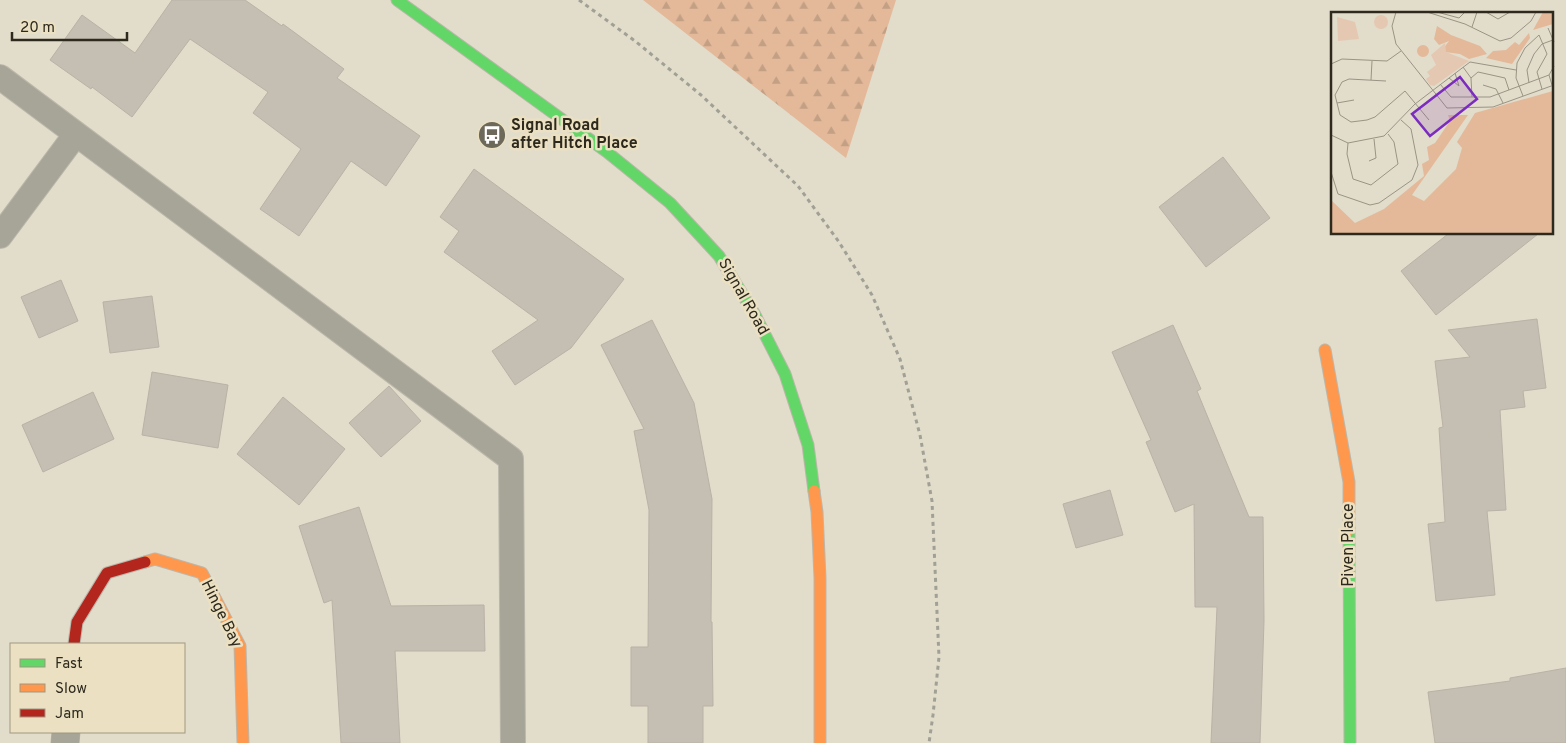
<svg xmlns="http://www.w3.org/2000/svg" width="1566" height="743" font-family="Overpass,sans-serif">
	<style>
		.forest { fill: url(#forest-firs) }
		.building { fill: #c5beb2; stroke: #b9b2a6 }
		.lines { fill: none; stroke-linecap: round; stroke-linejoin: round }
		.lane-casing { stroke: #bcb7aa; stroke-width: 26 }
		.street-casing { stroke: #bcb7aa; stroke-width: 29 }
		.fast-casing { stroke: #bcb7aa; stroke-width: 13 }
		.slow-casing { stroke: #bcb7aa; stroke-width: 13 }
		.jam-casing { stroke: #bcb7aa; stroke-width: 13 }
		.path { stroke: #a1a094; stroke-width: 3; stroke-dasharray: 4 4; stroke-linecap: butt }
		.lane { stroke: #a6a598; stroke-width: 24 }
		.street { stroke: #a6a598; stroke-width: 28 }
		.fast { stroke: #63d668; stroke-width: 11 }
		.slow { stroke: #ff974d; stroke-width: 11 }
		.jam { stroke: #b3261e; stroke-width: 11 }
		.labels { text-anchor: middle; dominant-baseline: central; stroke-width: 5; stroke-linejoin: round; paint-order: stroke }
		.poi-label { font-size: 16px; font-weight: bold; fill: #2d291d; stroke: #ebe1c2; text-anchor: start }
		.street-label { font-size: 16px; fill: #2d291d; stroke: #ebe1c2 }
		.inset-road { fill: none; stroke: #9a9485; stroke-width: 1 }
		.view { fill: #7b2cbf; fill-opacity: 0.15; stroke: #7b2cbf; stroke-width: 2.5 }
		.inset-edge { fill: none; stroke: #2d291d; stroke-width: 2.5 }
	</style>
	<defs>
		<pattern id="forest-firs" width="22" height="20" patternUnits="userSpaceOnUse" patternTransform="scale(1.25)"><rect width="22" height="20" fill="#e3b99a"/><path d="M5 1l3.5 6h-7zM16 11l3.5 6h-7z" fill="#c39f84"/></pattern>
	</defs>
	<rect width="100%" height="100%" fill="#e2dccb"/>
	<path class="forest" d="M 643,0 L 896,0 L 846,158 Z"/>
	<path class="building" d="M 172,0 L 245,0 L 282,26 L 283,24 L 344,69 L 337,78 L 420,136 L 386,186 L 351,161 L 299,236 L 260,209 L 301,149 L 253,113 L 268,92 L 190,39 L 132,117 L 92,87 L 91,89 L 50,60 L 82,15 L 135,53 Z
		M 1223,157 L 1270,218 L 1206,267 L 1159,207 Z
		M 474,169 L 624,279 L 571,348 L 515,385 L 492,351 L 538,320 L 444,252 L 459,231 L 440,217 Z
		M 1448,234 L 1538,234 L 1436,315 L 1401,271 Z
		M 61,280 L 78,321 L 39,338 L 21,297 Z
		M 152,296 L 159,347 L 110,353 L 103,302 Z
		M 1537,319 L 1546,388 L 1523,391 L 1525,407 L 1500,410 L 1506,510 L 1487,511 L 1495,595 L 1436,601 L 1428,524 L 1445,522 L 1439,428 L 1443,427 L 1435,361 L 1470,357 L 1448,330 Z
		M 652,320 L 694,403 L 712,499 L 711,622 L 712,622 L 713,706 L 703,706 L 703,743 L 648,743 L 648,706 L 631,706 L 631,647 L 648,647 L 649,510 L 634,431 L 644,429 L 601,345 Z
		M 1173,325 L 1201,389 L 1197,391 L 1249,517 L 1263,517 L 1264,621 L 1260,743 L 1211,743 L 1217,607 L 1195,607 L 1194,504 L 1175,512 L 1146,442 L 1151,440 L 1112,352 Z
		M 152,372 L 228,385 L 218,448 L 142,435 Z
		M 389,386 L 421,421 L 381,457 L 349,423 Z
		M 93,392 L 114,439 L 43,472 L 22,425 Z
		M 283,397 L 345,449 L 299,505 L 237,454 Z
		M 1110,490 L 1123,535 L 1076,548 L 1063,504 Z
		M 359,507 L 391,606 L 484,605 L 485,651 L 395,651 L 400,743 L 341,743 L 332,600 L 324,603 L 299,526 Z
		M 1566,668 L 1566,743 L 1435,743 L 1428,692 L 1510,681 L 1510,678 Z"/>
	<g class="lines">
		<defs>
			<path id="lane" d="M 0,77 L 511,459 L 513,743
				M 0,236 L 76,134"/>
			<path id="street" d="M 65,743 L 66,732"/>
			<path id="fast" d="M 397,0 L 607,152 L 670,203 L 719,256 L 755,315 L 785,374 L 808,445 L 814,491
				M 1349,530 L 1350,743"/>
			<path id="slow" d="M 1325,350 L 1349,482 L 1349,530
				M 814,491 L 817,512 L 820,578 L 820,743
				M 145,562 L 155,559 L 202,573 L 240,646 L 243,743"/>
			<path id="jam" d="M 74,644 L 77,622 L 107,573 L 145,562"/>
		</defs>
		<use href="#lane" class="lane-casing"/>
		<use href="#street" class="street-casing"/>
		<use href="#fast" class="fast-casing"/>
		<use href="#slow" class="slow-casing"/>
		<use href="#jam" class="jam-casing"/>
		<path class="path" d="M 579,0 L 635,41 L 701,95 L 798,186 L 839,242 L 872,295 L 900,359 L 920,435 L 932,501 L 939,657 L 933,715 L 929,743"/>
		<use href="#lane" class="lane"/>
		<use href="#street" class="street"/>
		<use href="#fast" class="fast"/>
		<use href="#slow" class="slow"/>
		<use href="#jam" class="jam"/>
	</g>
	<defs>
		<symbol id="bus-disc" viewBox="-11 -11 22 22"><circle r="9.5" fill="#6c685a" stroke="#ebe1c2"/><path d="M-5-6H5V4H4V6H2V4H-2V6H-4V4H-5ZM-3.5-4V0h7V-4ZM-3.5 1.2v1.5H-2V1.2ZM2 1.2v1.5H3.5V1.2Z" fill="#fff"/></symbol>
	</defs>
	<g fill-rule="evenodd">
		<use href="#bus-disc" x="476" y="119" width="32" height="32"/>
	</g>
	<g class="labels">
		<g class="poi-label">
			<text x="511" y="126">Signal Road<tspan x="511" dy="18">after Hitch Place</tspan></text>
		</g>
		<g class="street-label">
			<text transform="translate(743 297) rotate(60)">Signal Road</text>
			<text transform="translate(1349 545) rotate(-90)">Piven Place</text>
			<text transform="translate(221 614) rotate(64)">Hinge Bay</text>
		</g>
	</g>
	<g transform="translate(1331 12)">
		<rect width="222" height="222" fill="#e2dccb"/>
		<path d="M 212,0 L 222,0 L 222,12 L 202,18 ZM 106,14 L 120,23 L 149,34 L 156,42 L 138,47 L 129,42 L 114,40 L 112,37 L 118,29 L 108,33 L 103,27 ZM 198,21 L 199,26 L 181,52 L 155,46 L 162,39 L 175,38 L 184,30 L 188,33 ZM86 39a6 6 0 1 1 12 0a6 6 0 1 1-12 0ZM 222,79 L 222,222 L 0,222 L 0,188 L 24,211 L 53,197 L 93,164 L 91,152 L 98,148 L 96,135 L 104,131 L 119,109 L 117,103 L 137,103 L 81,183 L 93,189 L 125,157 L 131,136 L 126,130 L 144,101 Z" fill="#e3b99a"/>
		<path d="M 114,31 L 115,40 L 138,49 L 103,74 L 99,73 L 95,67 L 99,64 L 96,60 L 105,53 L 100,43 Z" fill="#e5c8b2"/>
		<path d="M43 10a7 7 0 1 1 14 0a7 7 0 1 1-14 0ZM 6,5 L 24,10 L 28,27 L 7,29 Z" fill="#e5c8b2"/>
		<path class="inset-road" d="M 65,0 L 61,14 L 65,32 L 116,96 L 162,95 L 223,73M 96,0 L 134,12 L 169,29 L 180,26 L 200,9 L 205,0M 106,0 L 128,6 L 134,0M 155,0 L 167,7 L 179,0M 141,15 L 146,0M 217,16 L 223,30M 0,52 L 11,47 L 56,49 L 70,39M 132,55 L 140,66 L 141,85M 118,66 L 128,74 L 124,61M 140,66 L 147,60 L 174,66 L 178,78M 40,68 L 41,49M 55,69 L 18,67 L 11,70 L 4,83 L 9,103 L 20,110 L 36,108 L 44,105 L 74,79 L 98,108M 198,71 L 196,58 L 203,42 L 211,32 L 222,28M 109,72 L 120,85 L 159,85 L 218,63M 152,73 L 165,77 L 172,91M 221,73 L 218,63 L 223,54M 192,84 L 185,66 L 186,51 L 194,36 L 208,23 L 216,42 L 206,60 L 211,77M 6,91 L 23,88M 0,123 L 17,131 L 53,124 L 84,92 L 139,50 L 185,58M 17,131 L 16,142 L 22,167 L 40,173 L 67,152 L 63,130 L 57,122M 38,149 L 45,146 L 43,127M 0,160 L 7,182 L 39,193 L 48,191 L 81,168 L 87,153 L 80,117 L 70,108"/>
		<path class="view" d="M 129,65 L 146,87 L 99,124 L 81,102 Z"/>
		<rect width="222" height="222" class="inset-edge"/>
	</g>
	<rect x="10" y="643" width="175" height="90" fill="#ebe1c2" stroke="#9f9780"/>
	<rect x="20" y="659" width="25" height="8" fill="#63d668" stroke="#9f9780"/>
	<text x="55" y="668" font-size="15" fill="#2d291d">Fast</text>
	<rect x="20" y="684" width="25" height="8" fill="#ff974d" stroke="#9f9780"/>
	<text x="55" y="693" font-size="15" fill="#2d291d">Slow</text>
	<rect x="20" y="709" width="25" height="8" fill="#b3261e" stroke="#9f9780"/>
	<text x="55" y="718" font-size="15" fill="#2d291d">Jam</text>
	<path d="M12 32v8h115v-8" fill="none" stroke="#2d291d" stroke-width="2.5"/>
	<text x="20" y="32" font-size="15" fill="#2d291d" stroke="#ebe1c2" stroke-width="4" paint-order="stroke">20 m</text>
</svg>
